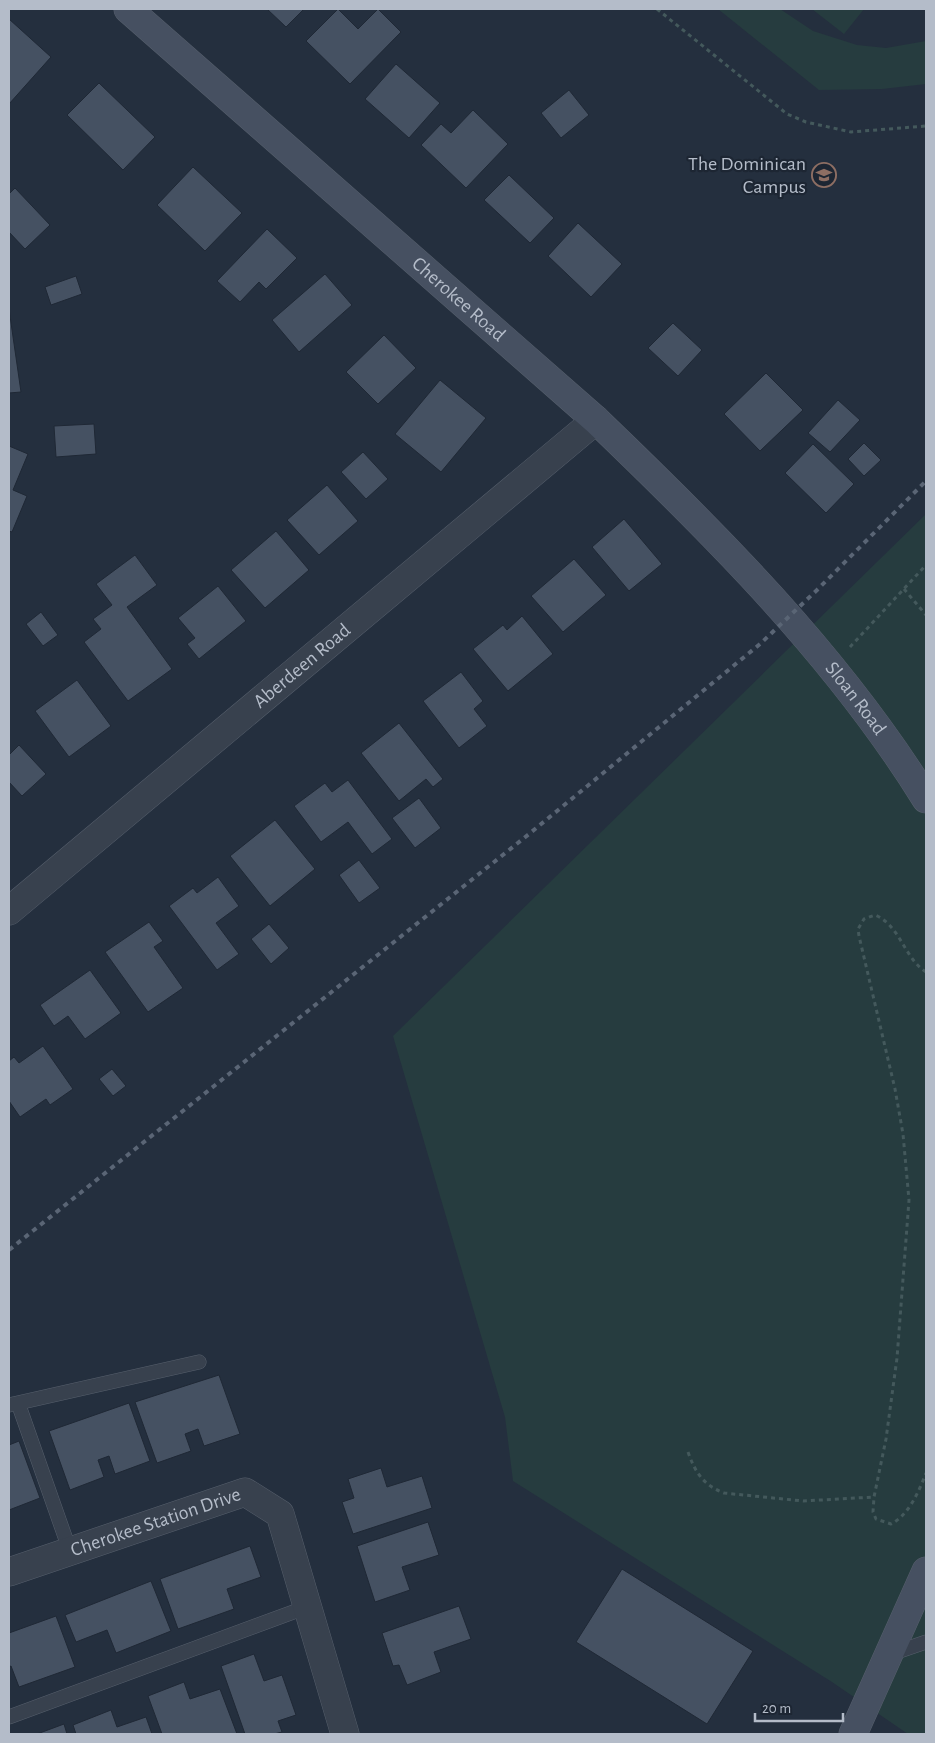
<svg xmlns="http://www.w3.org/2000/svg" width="935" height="1743" font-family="'Alegreya Sans',sans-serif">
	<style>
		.green { fill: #263c3f }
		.building { fill: #455162; stroke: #1f2835 }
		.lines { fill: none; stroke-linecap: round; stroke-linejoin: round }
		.lane-casing { stroke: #565f6c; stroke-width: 15 }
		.street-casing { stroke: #565f6c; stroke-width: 29 }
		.secondary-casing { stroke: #565f6c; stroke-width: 29 }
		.path { stroke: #44595c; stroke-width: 3; stroke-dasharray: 4 4; stroke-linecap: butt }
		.lane { stroke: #38414e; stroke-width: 14 }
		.street { stroke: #38414e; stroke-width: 28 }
		.secondary { stroke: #465061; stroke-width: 28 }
		.rail { stroke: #5a6575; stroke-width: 4; stroke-dasharray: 5 5; stroke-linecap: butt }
		.labels { text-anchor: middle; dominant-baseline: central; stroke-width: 4.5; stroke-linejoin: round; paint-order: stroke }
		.poi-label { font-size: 20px; fill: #b4bcc9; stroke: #1d2633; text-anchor: end }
		.street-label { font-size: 20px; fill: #b4bcc9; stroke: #1d2633 }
	</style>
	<rect width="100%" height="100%" fill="#242f3e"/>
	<path class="green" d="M 718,9 L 780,9 L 813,31 L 857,45 L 886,48 L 926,41 L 926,84 L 882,89 L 819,90 Z
		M 812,9 L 864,9 L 844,34 Z
		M 926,514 L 926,1734 L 908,1734 L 832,1682 L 513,1481 L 505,1417 L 393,1036 Z"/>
	<path class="building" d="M 267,9 L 304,9 L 286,27 Z
		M 338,9 L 358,29 L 378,9 L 401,32 L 350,84 L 306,41 Z
		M 9,19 L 51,57 L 9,104 Z
		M 396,64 L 440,103 L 409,138 L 365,99 Z
		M 99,83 L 155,137 L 123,170 L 67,115 Z
		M 569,90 L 589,115 L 561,138 L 541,113 Z
		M 473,110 L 508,144 L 466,188 L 421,145 L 441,124 L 451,133 Z
		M 193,167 L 242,213 L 205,251 L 157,205 Z
		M 509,175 L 554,218 L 530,243 L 484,200 Z
		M 15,188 L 50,225 L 25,249 L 9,232 L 9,194 Z
		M 578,223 L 622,264 L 591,297 L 548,256 Z
		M 267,229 L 297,258 L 266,289 L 259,282 L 240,302 L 217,281 Z
		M 325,274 L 352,305 L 299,352 L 272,320 Z
		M 76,276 L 82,294 L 51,305 L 45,287 Z
		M 9,309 L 21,392 L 9,393 Z
		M 673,323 L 702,350 L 678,376 L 648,348 Z
		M 384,335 L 416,368 L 378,404 L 346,372 Z
		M 766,373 L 803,410 L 760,451 L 724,414 Z
		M 440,380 L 486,418 L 441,472 L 395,434 Z
		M 838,400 L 860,420 L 830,452 L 808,433 Z
		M 94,424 L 96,454 L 56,457 L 54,426 Z
		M 864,443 L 881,460 L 864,476 L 848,459 Z
		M 813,444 L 854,484 L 826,513 L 785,473 Z
		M 9,446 L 28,454 L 13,490 L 27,496 L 12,532 L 9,531 Z
		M 363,452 L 388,479 L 366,499 L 341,472 Z
		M 327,485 L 358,521 L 319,555 L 287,520 Z
		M 624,519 L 662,564 L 629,591 L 592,547 Z
		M 276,531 L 309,570 L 265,608 L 231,570 Z
		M 135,555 L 157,585 L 127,607 L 172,669 L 128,701 L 84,642 L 101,629 L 93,619 L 112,605 L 96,584 Z
		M 574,559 L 606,595 L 563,632 L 531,596 Z
		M 218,586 L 246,621 L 199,659 L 187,644 L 195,638 L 178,618 Z
		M 41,612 L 58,635 L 43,646 L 26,624 Z
		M 522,616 L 553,654 L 508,691 L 473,649 L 503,625 L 507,630 Z
		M 461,672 L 483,701 L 474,709 L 487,726 L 459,748 L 423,701 Z
		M 77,680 L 111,726 L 69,757 L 35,711 Z
		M 399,723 L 443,779 L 433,787 L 426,779 L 399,801 L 361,753 Z
		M 19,745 L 46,774 L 22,796 L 9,782 L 9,755 Z
		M 348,780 L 392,839 L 372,854 L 348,822 L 321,842 L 294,806 L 325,783 L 332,792 Z
		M 419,798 L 441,828 L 415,848 L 392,818 Z
		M 275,820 L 315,869 L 270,906 L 230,856 Z
		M 359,860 L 380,888 L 359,903 L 339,875 Z
		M 218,877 L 239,906 L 216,923 L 239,954 L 217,970 L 169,906 L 193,888 L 197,893 Z
		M 149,922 L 163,941 L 154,947 L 183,988 L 148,1012 L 105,952 Z
		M 269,924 L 289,948 L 271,964 L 251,939 Z
		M 90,970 L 121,1013 L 85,1039 L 68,1016 L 54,1026 L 40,1005 Z
		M 43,1046 L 73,1089 L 50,1105 L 46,1099 L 20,1117 L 9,1101 L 9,1061 L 14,1057 L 19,1063 Z
		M 112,1069 L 126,1086 L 113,1096 L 99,1079 Z
		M 219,1375 L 240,1434 L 204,1446 L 198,1429 L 185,1434 L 191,1451 L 157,1463 L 135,1402 Z
		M 129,1403 L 150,1461 L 115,1474 L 109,1456 L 98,1460 L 104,1477 L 70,1490 L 49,1431 Z
		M 19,1441 L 40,1498 L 9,1510 L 9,1445 Z
		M 381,1468 L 387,1487 L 422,1476 L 432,1508 L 353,1534 L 342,1502 L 354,1498 L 348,1479 Z
		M 428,1522 L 439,1555 L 402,1567 L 410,1590 L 375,1602 L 357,1546 Z
		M 250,1546 L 261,1577 L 227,1589 L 234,1609 L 178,1629 L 160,1579 Z
		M 622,1569 L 753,1651 L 707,1724 L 576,1642 Z
		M 151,1581 L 171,1631 L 116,1653 L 107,1630 L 76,1642 L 65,1615 Z
		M 459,1606 L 471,1639 L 434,1652 L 441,1672 L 407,1685 L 399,1665 L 393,1666 L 382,1633 Z
		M 56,1616 L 75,1667 L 19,1687 L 11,1666 L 9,1667 L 9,1633 Z
		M 254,1654 L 264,1681 L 282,1675 L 296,1715 L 278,1721 L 282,1732 L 274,1734 L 245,1734 L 221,1666 Z
		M 184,1682 L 190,1699 L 220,1689 L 237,1734 L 162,1734 L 148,1696 Z
		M 111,1710 L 117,1727 L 146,1717 L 152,1734 L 76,1734 L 73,1725 Z
		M 64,1724 L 67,1734 L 37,1734 Z"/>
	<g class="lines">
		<defs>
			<path id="lane" d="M 18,1403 L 70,1551
				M 9,1405 L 199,1362
				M 891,1654 L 926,1642
				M 9,1717 L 307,1607"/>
			<g id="street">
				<path id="s1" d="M 9,911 L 596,420"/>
				<path id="s2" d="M 9,1572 L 245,1492 L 280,1514 L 345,1734"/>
			</g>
			<g id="secondary">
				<path id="s3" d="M 128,9 L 596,420 C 717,536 838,657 926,799"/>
				<path d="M 853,1734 L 926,1571"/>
			</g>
		</defs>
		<use href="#lane" class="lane-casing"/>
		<use href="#street" class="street-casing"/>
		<use href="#secondary" class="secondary-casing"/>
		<path class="path" d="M 657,9 L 787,114 L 806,122 L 851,132 L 926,126
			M 904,589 L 926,615
			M 850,647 L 926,565
			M 926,972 C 904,958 900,925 875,915 L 864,919 L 858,929 L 859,936 L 895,1089 L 903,1134 L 909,1200 L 897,1358 L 886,1439 L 874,1497 L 873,1512 L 876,1519 L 891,1524 C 909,1515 919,1491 926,1473
			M 688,1452 C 695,1472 703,1485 724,1493 L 803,1501 L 874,1497"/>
		<use href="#lane" class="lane"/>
		<use href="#street" class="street"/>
		<use href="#secondary" class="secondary"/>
		<path class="rail" d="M 9,1250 L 529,834 L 760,644 L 817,590 L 926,481"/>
	</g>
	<defs>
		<symbol id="school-ring" viewBox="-11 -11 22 22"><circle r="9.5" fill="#1d2633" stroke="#8d6e63" stroke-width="1.5"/><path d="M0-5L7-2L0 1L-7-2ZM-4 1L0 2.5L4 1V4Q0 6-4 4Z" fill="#8d6e63"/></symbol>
	</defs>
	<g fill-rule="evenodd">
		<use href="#school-ring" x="810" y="161" width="28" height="28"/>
	</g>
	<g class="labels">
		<g class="poi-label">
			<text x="806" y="164">The Dominican<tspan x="806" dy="23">Campus</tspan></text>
		</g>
		<g class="street-label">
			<text stroke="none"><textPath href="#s3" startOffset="440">Cherokee Road</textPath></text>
			<text stroke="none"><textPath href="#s1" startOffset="382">Aberdeen Road</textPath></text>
			<text stroke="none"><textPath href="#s3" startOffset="1004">Sloan Road</textPath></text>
			<text stroke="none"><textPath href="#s2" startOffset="155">Cherokee Station Drive</textPath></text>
		</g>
	</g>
	<rect width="935" height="1743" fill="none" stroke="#b4bcc9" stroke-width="20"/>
	<path d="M755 1713v8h88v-8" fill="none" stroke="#b4bcc9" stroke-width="2.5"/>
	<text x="762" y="1713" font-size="15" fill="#b4bcc9" stroke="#1d2633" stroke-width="4" paint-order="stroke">20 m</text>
</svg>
